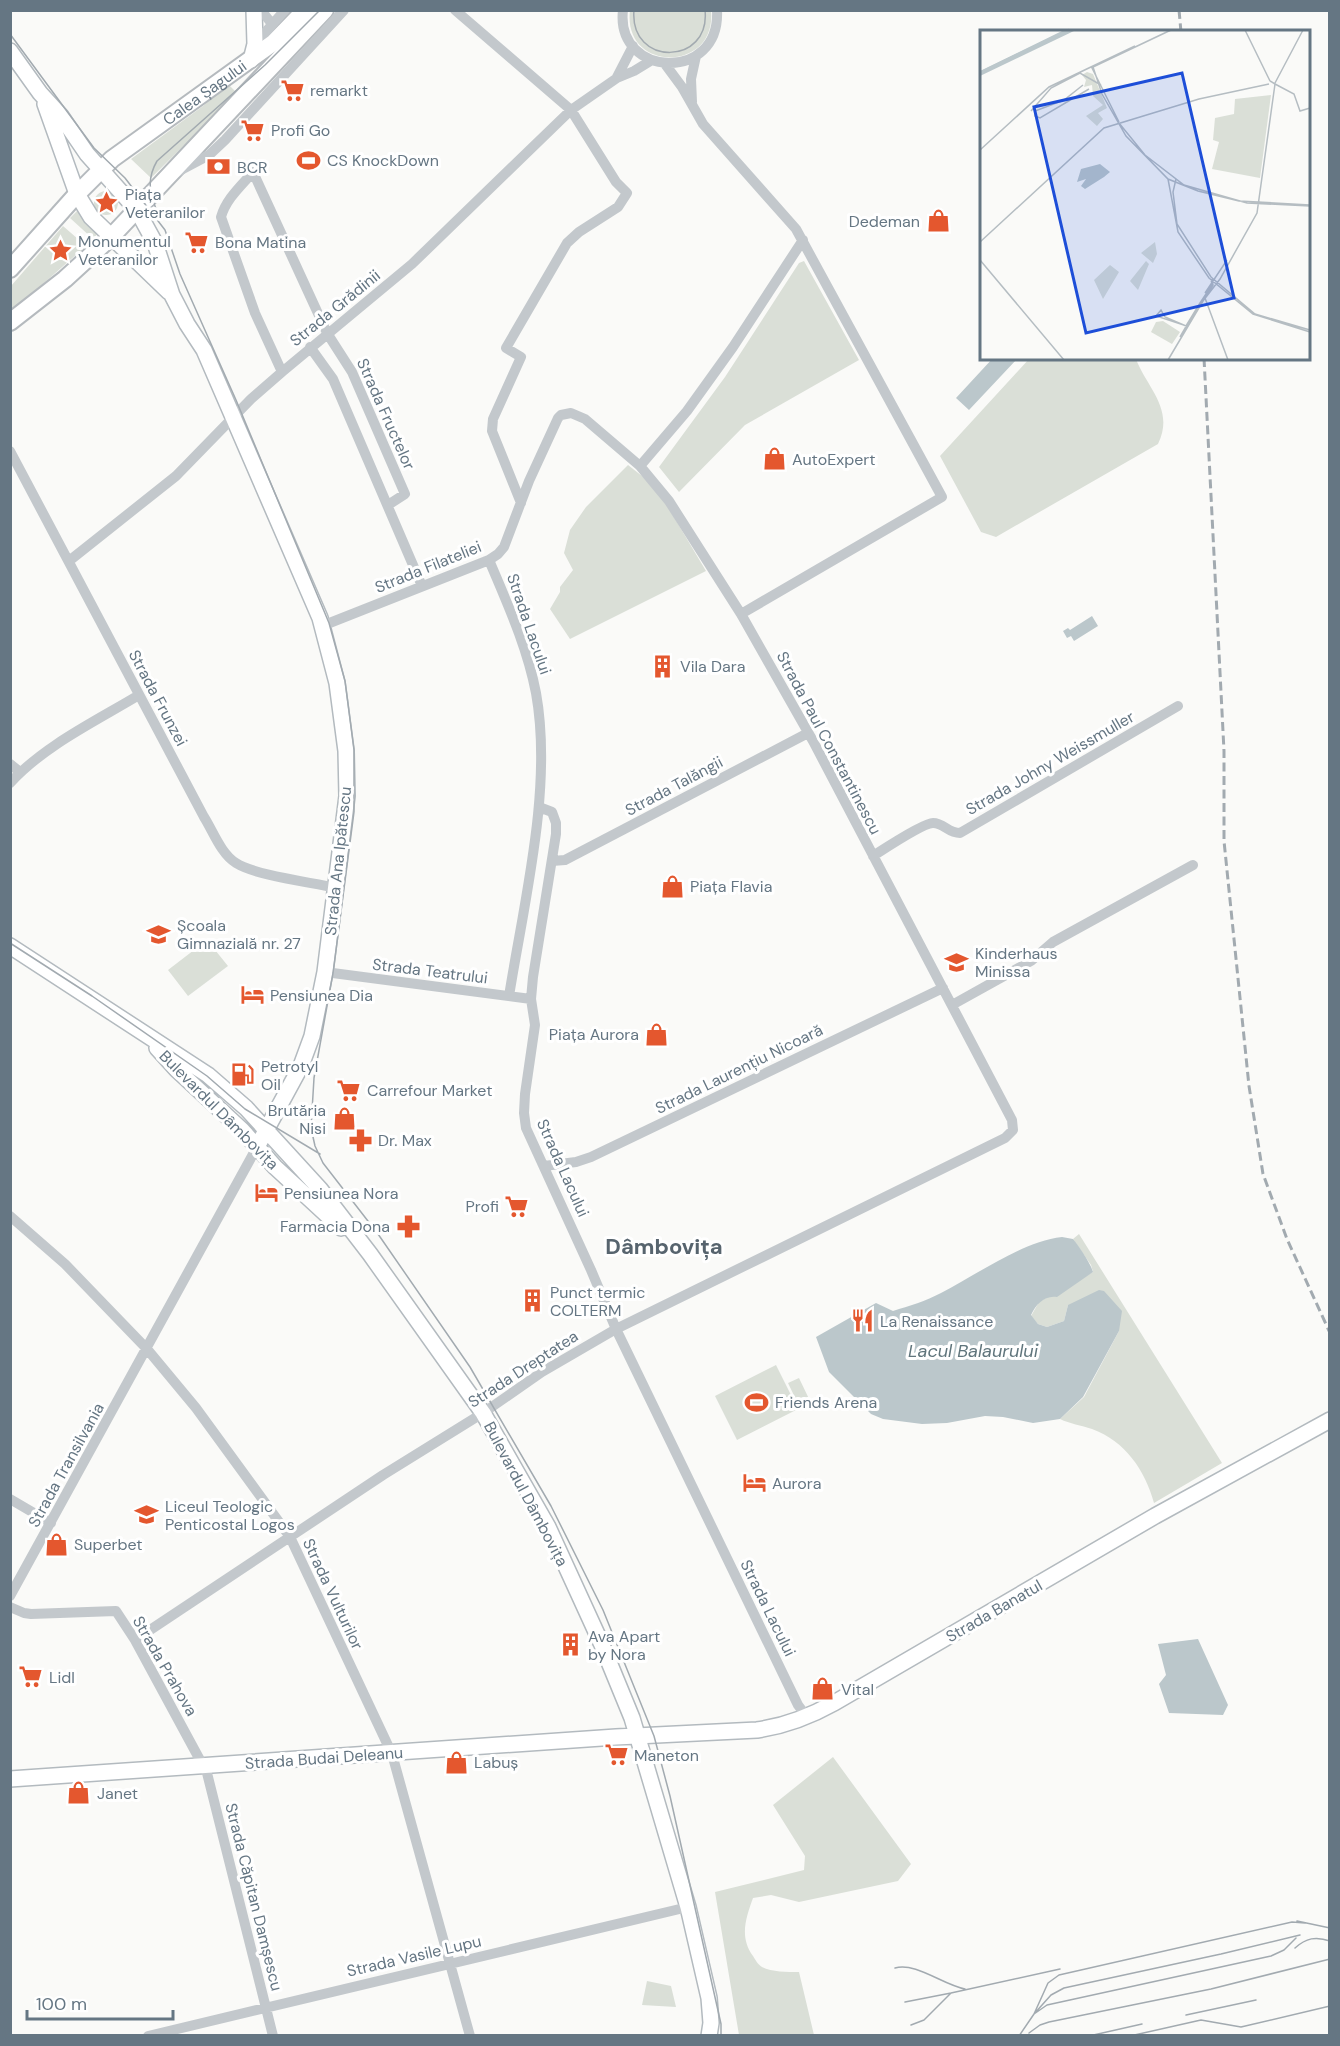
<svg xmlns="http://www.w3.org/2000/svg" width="1340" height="2046" font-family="'DM Sans',sans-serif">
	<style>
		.green { fill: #dadfd7 }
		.water { fill: #bbc7cb }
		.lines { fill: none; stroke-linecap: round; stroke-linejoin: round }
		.secondary-casing { stroke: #b3babf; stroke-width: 18 }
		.primary-casing { stroke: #b5babe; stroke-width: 20 }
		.street { stroke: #c3c8cc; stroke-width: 10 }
		.secondary { stroke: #fff; stroke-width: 15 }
		.primary { stroke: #fff; stroke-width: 16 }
		.tram { stroke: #a2aab0; stroke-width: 1.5 }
		.rail { stroke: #a2aab0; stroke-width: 3; stroke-dasharray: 9 4.5; stroke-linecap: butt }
		.labels { text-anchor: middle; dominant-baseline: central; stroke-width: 6; stroke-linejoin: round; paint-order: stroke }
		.poi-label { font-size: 16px; fill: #657683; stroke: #fff; text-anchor: start }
		.street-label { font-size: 16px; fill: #657683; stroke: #fff }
		.water-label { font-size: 18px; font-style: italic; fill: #60757c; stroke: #fff }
		.district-label { font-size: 22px; font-weight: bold; fill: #57646e; stroke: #fff }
		.inset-river { fill: none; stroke: #bbc7cb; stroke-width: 3 }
		.inset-road { fill: none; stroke: #b5bdc2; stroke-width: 1.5 }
		.view { fill: #1d4ed8; fill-opacity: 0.15; stroke: #1d4ed8; stroke-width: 3 }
		.inset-edge { fill: none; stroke: #657683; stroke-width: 3 }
	</style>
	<rect width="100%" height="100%" fill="#fafaf8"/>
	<path class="green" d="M 630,10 L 711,11 C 717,73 622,73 630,10 Z
		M 228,84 L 237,93 L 151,178 L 131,159 L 203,106 Z
		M94 203a12 12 0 1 1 24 0a12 12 0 1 1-24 0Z
		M 77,211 L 99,232 L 93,239 L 70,218 Z
		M 63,226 L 86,246 L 11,312 L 11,286 Z
		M 804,261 L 859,360 L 745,425 L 679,492 L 659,467 L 725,377 L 799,263 Z
		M 1029,359 L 1136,359 C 1147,388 1175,409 1158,444 L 996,537 L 981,532 L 940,456 Z
		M 628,465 L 656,487 L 706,571 L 570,639 L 550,609 L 560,592 L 560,587 L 573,570 L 564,553 L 570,530 L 586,507 Z
		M 207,940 L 228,966 L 188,996 L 168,970 Z
		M 1079,1234 L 1222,1463 L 1154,1503 C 1145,1470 1125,1441 1092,1429 C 1081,1425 1070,1424 1060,1419 L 1084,1397 L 1119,1331 L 1068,1305 L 1064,1321 L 1047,1327 L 1038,1324 L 1031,1316 L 1039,1302 L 1093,1272 L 1091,1265 L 1073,1239 Z
		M 776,1365 L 798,1409 L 737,1440 L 715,1396 Z
		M 799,1378 L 811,1403 L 800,1408 L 788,1383 Z
		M 833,1757 L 911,1864 L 898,1881 L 799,1902 L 771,1895 L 753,1898 C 746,1918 739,1937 753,1956 C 755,1959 758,1965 762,1967 C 772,1972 787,1972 799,1972 L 814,2035 L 739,2035 L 715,1892 L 804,1870 L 805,1856 L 773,1805 Z
		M 647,1981 L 671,1986 L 676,2007 L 642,2005 Z"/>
	<path class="water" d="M 993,358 L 1017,359 L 969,410 L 956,398 Z
		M 1092,616 L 1098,626 L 1074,641 L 1071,636 L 1067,638 L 1063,631 L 1068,628 L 1070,630 Z
		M 1062,1237 L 1073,1239 C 1079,1246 1091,1264 1093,1272 L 1057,1297 C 1045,1295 1036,1304 1031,1315 L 1038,1324 L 1047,1327 L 1064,1321 L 1068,1305 L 1099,1290 L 1104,1291 L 1122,1311 L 1119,1331 L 1083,1397 L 1060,1419 L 1033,1423 L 1003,1417 L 985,1416 L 947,1423 L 922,1424 L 883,1419 L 871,1414 L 829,1372 L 816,1337 L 876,1303 L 893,1311 C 909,1306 926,1301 941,1293 C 978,1274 1021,1242 1062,1237 Z
		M 1198,1639 L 1228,1705 L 1223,1715 L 1169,1713 L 1159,1684 L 1166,1675 L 1158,1644 Z"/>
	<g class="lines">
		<defs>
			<path id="secondary" d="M 10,51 L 40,93 L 61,116 L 87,154 L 137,210 L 155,243 L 172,295 L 187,324 L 204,350 L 320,618 L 337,683 L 346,751 L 347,796 L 325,972 L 312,1036 L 301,1066 L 257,1147
				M 251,60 L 255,44 L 254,10
				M 45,104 L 77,194 L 91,217 L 169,292
				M 10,946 L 208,1075 L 246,1108 L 320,1189 L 370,1254 L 483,1413 L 548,1527 L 602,1645 L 632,1718 L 688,1907 L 709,1998 L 711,2023 L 709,2036
				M 157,1048 L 177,1070 L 242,1130 L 275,1167 L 341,1228
				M 10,1779 L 616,1737 L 757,1730 C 785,1726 809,1717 834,1703 L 1155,1516 L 1330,1420"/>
			<g id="primary">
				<path id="s1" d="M 10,269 L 77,194 L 112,159 L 273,43 L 305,10"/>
				<path d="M 10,322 L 65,279 L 111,237 L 325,10"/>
			</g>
		</defs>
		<use href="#secondary" class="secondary-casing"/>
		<use href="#primary" class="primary-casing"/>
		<path class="street" d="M 261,10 L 272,24
			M 455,10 L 571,110 L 616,182 L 627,193 L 618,207 L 579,232 L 567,243 L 506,348 L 521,357 L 493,419 L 492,431 L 521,503
			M 623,10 C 615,78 721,83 717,10
			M 255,44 L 285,10
			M 665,64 L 682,87 L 703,124 L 796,229 L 942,497 L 741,614
			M 617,77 L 633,46
			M 692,102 L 691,79 L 696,56
			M 177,172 L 209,155 L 225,140 L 344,10
			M 310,347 L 333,379 L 422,586
			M 282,372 L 255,313 L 221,217 C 226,199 241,186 253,172 L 327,333 L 352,372 L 405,494 L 388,505
			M 10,451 L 204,817 C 213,831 221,854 236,863 C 257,876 310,882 336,888
			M 640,466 L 687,411 L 733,347 L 803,240
			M 489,560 C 507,603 527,646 536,693 C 553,787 524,902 509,996
			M 69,561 L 176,476 L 251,399 L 282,372 L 412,264 L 571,110 L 617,78 L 634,71 L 652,60
			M 10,764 L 20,772
			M 10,783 C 45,745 96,721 139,695
			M 539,807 L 552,812 L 556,823 L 556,834 L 533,977 L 531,999 L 535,1025 L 525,1094 L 524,1113 L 526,1128 L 591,1270 L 616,1329 L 798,1705 L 807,1717
			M 873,856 C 884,849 923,823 933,823 C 944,823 948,833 960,833 L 1178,706
			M 552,861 L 565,860 L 808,733
			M 325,972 L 531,999
			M 952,1005 L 1031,961 L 1053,942 L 1193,865
			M 544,1166 L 576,1162 L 591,1157 L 943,988
			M 10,1216 L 65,1264 L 147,1349 L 196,1408 L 290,1537 L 392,1754 L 470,2036
			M 10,1499 L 51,1523
			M 10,1596 L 257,1147
			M 10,1607 L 24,1613 L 31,1614 L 116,1611 L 135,1640 L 207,1773 L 273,2036
			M 135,1640 L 383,1475 L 483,1413 L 542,1372 L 616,1329 L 1005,1138 L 1013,1130 L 1012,1120 L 813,741 L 741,614 L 669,501 L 640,466 L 585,419 L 571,413 L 561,415 L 558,418 L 529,481 L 504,547 L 498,554 L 489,560 L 322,626
			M 148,2036 L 688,1907"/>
		<use href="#secondary" class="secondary"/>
		<use href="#primary" class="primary"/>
		<path class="tram" d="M 634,10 C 629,67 711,66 705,10
			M 10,34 L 94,148 L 125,178 L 165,230 L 180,274 L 236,400 L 329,623 L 345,681 L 354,750 L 354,812 L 333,973 L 314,1078 L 311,1128 L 315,1146 L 323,1163 L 378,1234 L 470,1367 L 551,1506 L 603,1610 L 654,1736 L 670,1796 L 721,2024 L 721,2036
			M 157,211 C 149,193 147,178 157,161 L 265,65 L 320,10
			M 10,943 L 92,996 L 207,1076 L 245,1109 L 320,1154
			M 1297,1921 L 1330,1928
			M 1300,1935 L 1221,1954 L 1064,1988 L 1051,1995 L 1034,2014 L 1048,1983 L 1059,1975 L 1292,1922 L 1305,1923
			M 1295,1948 C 1306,1938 1316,1936 1330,1941
			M 895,1968 C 916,1962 943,1985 965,1989
			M 905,2002 L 951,1993
			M 1186,2015 L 1256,2000
			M 911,2025 L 924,2020 L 951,1993 L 1060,1969
			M 1029,2033 L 1040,2025 L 1049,2022 L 1211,1989 L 1330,1959
			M 1019,2036 L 1034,2014 L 1047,2005 L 1271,1956 L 1284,1950 L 1296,1938
			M 1089,2036 L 1142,2024
			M 1130,2036 L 1201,2020 L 1241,2027 L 1330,2006"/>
		<path class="rail" d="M 1179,10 L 1181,32
			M 1204,358 L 1224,751 L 1224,841 L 1249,1086 L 1263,1174 L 1287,1239 L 1330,1333"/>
	</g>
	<defs>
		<symbol id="supermarket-bare" viewBox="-9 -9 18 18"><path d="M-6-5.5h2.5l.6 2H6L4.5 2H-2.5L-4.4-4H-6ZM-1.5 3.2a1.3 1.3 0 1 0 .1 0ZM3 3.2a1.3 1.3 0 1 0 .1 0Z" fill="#e4572e" stroke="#fff" stroke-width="2.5" paint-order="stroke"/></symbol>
		<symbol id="stadium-bare" viewBox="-9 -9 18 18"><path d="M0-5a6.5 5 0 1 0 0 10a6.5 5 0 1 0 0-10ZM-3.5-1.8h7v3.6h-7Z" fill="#e4572e" stroke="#fff" stroke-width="2.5" paint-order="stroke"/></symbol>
		<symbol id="bank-bare" viewBox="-9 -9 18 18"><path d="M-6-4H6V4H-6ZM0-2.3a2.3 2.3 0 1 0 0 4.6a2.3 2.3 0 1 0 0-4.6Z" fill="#e4572e" stroke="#fff" stroke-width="2.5" paint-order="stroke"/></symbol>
		<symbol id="sight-bare" viewBox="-9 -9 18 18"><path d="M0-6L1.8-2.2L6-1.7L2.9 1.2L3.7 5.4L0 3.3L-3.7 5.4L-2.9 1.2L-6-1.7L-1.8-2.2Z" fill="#e4572e" stroke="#fff" stroke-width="2.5" paint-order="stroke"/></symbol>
		<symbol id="shop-bare" viewBox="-9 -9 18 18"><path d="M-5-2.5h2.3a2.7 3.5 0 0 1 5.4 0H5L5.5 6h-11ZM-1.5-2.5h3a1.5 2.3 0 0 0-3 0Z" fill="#e4572e" stroke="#fff" stroke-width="2.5" paint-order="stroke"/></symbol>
		<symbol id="building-bare" viewBox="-9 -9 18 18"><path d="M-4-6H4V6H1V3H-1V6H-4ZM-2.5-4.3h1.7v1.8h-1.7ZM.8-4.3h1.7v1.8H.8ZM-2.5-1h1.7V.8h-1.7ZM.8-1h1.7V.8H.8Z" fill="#e4572e" stroke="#fff" stroke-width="2.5" paint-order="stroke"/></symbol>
		<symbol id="school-bare" viewBox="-9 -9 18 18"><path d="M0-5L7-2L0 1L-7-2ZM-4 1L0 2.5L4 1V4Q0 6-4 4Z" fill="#e4572e" stroke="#fff" stroke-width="2.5" paint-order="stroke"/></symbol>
		<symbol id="hotel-bare" viewBox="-9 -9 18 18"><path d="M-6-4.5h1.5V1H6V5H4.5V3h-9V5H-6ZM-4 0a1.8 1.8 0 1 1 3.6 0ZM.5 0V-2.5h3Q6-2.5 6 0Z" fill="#e4572e" stroke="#fff" stroke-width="2.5" paint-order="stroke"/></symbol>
		<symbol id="fuel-bare" viewBox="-9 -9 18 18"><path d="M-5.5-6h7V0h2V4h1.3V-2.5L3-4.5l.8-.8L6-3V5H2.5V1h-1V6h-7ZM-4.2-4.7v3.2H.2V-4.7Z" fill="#e4572e" stroke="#fff" stroke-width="2.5" paint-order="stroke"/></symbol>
		<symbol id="pharmacy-bare" viewBox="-9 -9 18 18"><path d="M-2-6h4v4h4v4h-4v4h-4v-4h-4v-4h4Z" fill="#e4572e" stroke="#fff" stroke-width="2.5" paint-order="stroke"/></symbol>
		<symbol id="restaurant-bare" viewBox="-9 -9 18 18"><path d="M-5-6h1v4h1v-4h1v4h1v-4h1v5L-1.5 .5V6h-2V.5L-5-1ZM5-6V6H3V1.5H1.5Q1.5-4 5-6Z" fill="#e4572e" stroke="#fff" stroke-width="2.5" paint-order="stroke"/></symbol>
	</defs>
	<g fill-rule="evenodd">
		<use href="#supermarket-bare" x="276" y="74" width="33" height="33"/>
		<use href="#supermarket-bare" x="236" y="114" width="33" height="33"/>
		<use href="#stadium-bare" x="292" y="144" width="33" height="33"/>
		<use href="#bank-bare" x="202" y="150" width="33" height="33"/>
		<use href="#sight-bare" x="90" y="186" width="33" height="33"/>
		<use href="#shop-bare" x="922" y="204" width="33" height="33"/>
		<use href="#supermarket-bare" x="180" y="226" width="33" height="33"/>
		<use href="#sight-bare" x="44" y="234" width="33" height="33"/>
		<use href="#shop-bare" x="758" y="442" width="33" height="33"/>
		<use href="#building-bare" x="646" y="650" width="33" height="33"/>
		<use href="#shop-bare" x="656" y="870" width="33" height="33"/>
		<use href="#school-bare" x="142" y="918" width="33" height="33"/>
		<use href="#school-bare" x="940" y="946" width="33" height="33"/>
		<use href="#hotel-bare" x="236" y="978" width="33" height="33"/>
		<use href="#shop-bare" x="640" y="1018" width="33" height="33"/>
		<use href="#fuel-bare" x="226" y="1058" width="33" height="33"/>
		<use href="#supermarket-bare" x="332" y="1074" width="33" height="33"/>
		<use href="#shop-bare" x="328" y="1102" width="33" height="33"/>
		<use href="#pharmacy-bare" x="344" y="1124" width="33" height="33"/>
		<use href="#hotel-bare" x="250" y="1176" width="33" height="33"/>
		<use href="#supermarket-bare" x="500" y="1190" width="33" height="33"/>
		<use href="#pharmacy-bare" x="392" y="1210" width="33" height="33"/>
		<use href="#building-bare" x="516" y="1284" width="33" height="33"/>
		<use href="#restaurant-bare" x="846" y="1304" width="33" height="33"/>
		<use href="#stadium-bare" x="740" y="1386" width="33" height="33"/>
		<use href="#hotel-bare" x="738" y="1466" width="33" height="33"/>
		<use href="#school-bare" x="130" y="1498" width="33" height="33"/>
		<use href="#shop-bare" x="40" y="1528" width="33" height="33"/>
		<use href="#building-bare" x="554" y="1628" width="33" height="33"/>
		<use href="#supermarket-bare" x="14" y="1660" width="33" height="33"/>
		<use href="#shop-bare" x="806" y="1672" width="33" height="33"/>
		<use href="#supermarket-bare" x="600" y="1738" width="33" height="33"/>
		<use href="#shop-bare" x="440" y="1746" width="33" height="33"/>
		<use href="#shop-bare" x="62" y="1776" width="33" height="33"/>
	</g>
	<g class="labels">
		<g class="poi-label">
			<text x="310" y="90">remarkt</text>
			<text x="271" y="130">Profi Go</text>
			<text x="327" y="160">CS KnockDown</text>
			<text x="237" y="167">BCR</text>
			<text x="125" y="194">Piața<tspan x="125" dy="18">Veteranilor</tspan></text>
			<text x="920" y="221" text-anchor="end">Dedeman</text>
			<text x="78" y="241">Monumentul<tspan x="78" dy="18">Veteranilor</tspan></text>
			<text x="215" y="242">Bona Matina</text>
			<text x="792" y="459">AutoExpert</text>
			<text x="680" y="666">Vila Dara</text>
			<text x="690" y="886">Piața Flavia</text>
			<text x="177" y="925">Școala<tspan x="177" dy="18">Gimnazială nr. 27</tspan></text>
			<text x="975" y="953">Kinderhaus<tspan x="975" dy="18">Minissa</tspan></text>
			<text x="270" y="995">Pensiunea Dia</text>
			<text x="639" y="1034" text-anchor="end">Piața Aurora</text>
			<text x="261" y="1066">Petrotyl<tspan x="261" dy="18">Oil</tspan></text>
			<text x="367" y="1090">Carrefour Market</text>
			<text x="326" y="1110" text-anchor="end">Brutăria<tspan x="326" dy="18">Nisi</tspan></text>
			<text x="378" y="1140">Dr. Max</text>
			<text x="284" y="1193">Pensiunea Nora</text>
			<text x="499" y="1206" text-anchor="end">Profi</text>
			<text x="390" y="1226" text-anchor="end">Farmacia Dona</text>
			<text x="550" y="1292">Punct termic<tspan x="550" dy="18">COLTERM</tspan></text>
			<text x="880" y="1321">La Renaissance</text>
			<text x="775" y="1402">Friends Arena</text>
			<text x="772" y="1483">Aurora</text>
			<text x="165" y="1506">Liceul Teologic<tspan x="165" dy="18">Penticostal Logos</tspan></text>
			<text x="74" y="1544">Superbet</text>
			<text x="588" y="1636">Ava Apart<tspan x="588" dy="18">by Nora</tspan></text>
			<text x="49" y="1677">Lidl</text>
			<text x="841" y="1689">Vital</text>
			<text x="634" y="1755">Maneton</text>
			<text x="474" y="1762">Labuș</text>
			<text x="97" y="1793">Janet</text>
		</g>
		<g class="street-label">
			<text stroke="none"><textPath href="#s1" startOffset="264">Calea Șagului</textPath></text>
			<text transform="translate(335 308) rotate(-39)">Strada Grădinii</text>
			<text transform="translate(386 414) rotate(66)">Strada Fructelor</text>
			<text transform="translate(428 567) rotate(-22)">Strada Filateliei</text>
			<text transform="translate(529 624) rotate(71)">Strada Lacului</text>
			<text transform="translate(158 698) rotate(62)">Strada Frunzei</text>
			<text transform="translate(829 743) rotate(62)">Strada Paul Constantinescu</text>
			<text transform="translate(1050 763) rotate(-30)">Strada Johny Weissmuller</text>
			<text transform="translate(674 786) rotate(-28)">Strada Talăngii</text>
			<text transform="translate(338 861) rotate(-84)">Strada Ana Ipătescu</text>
			<text transform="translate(430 971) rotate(7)">Strada Teatrului</text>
			<text transform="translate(739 1069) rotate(-26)">Strada Laurențiu Nicoară</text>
			<text transform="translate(219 1110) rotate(45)">Bulevardul Dâmbovița</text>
			<text transform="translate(563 1168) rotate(66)">Strada Lacului</text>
			<text transform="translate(523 1369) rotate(-33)">Strada Dreptatea</text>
			<text transform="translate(66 1465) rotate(-61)">Strada Transilvania</text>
			<text transform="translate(526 1494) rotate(62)">Bulevardul Dâmbovița</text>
			<text transform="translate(333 1594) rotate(65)">Strada Vulturilor</text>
			<text transform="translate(768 1608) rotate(64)">Strada Lacului</text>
			<text transform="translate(994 1611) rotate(-30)">Strada Banatul</text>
			<text transform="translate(165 1666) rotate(60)">Strada Prahova</text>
			<text transform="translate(324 1758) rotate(-4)">Strada Budai Deleanu</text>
			<text transform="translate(254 1897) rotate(76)">Strada Căpitan Damșescu</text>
			<text transform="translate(414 1956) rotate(-13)">Strada Vasile Lupu</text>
		</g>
		<g class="water-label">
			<text x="973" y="1351">Lacul Balaurului</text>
		</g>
		<g class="district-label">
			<text x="664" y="1246">Dâmbovița</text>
		</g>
	</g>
	<g transform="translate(980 30)">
		<rect width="330" height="330" fill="#fafaf8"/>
		<path d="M 107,42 L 113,44 L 127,78 L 118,83 L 123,89 L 117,96 L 106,86 L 123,75 L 113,66 L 112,55 L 104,57 L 106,50 L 102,45 ZM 291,65 L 280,148 L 232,139 L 239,112 L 233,110 L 235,88 L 254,84 L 255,69 ZM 175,212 L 177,224 L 173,233 L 161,223 ZM 166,231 L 169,234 L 158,260 L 150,251 ZM 130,235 L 139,242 L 123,269 L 114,250 ZM 183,291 L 200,302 L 192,314 L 171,302 L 176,292 Z" fill="#dadfd7"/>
		<path d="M 84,0 L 96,0 L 0,46 L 0,41 ZM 120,134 L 130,142 L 124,147 L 105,159 L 101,156 L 106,149 L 97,152 L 101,139 Z" fill="#bbc7cb"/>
		<path class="inset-river" d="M 0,43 L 89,0"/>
		<path class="inset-road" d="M 191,0 L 113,37 L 122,64 L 146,106 L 188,149 L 218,161 L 259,171 L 330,175M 265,0 L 290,51M 111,36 L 139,92M 295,53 L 323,0M 295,54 L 314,64 L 320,81 L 330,78M 103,55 L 84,70 L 55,81 L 55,86 L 60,88 L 109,59M 51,81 L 71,58 L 100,43 L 121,55M 139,93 L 165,125 L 204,155 L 267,173 L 330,176M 0,120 L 69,57 L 155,16M 188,149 L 198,202 L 229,248 L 273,284 L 330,302M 196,149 L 193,162 L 197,194 L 231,247 L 275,284 L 330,300M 0,212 L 124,98 L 219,69 L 289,54M 0,230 L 84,330M 231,249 L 232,255 L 220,273 L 206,296 L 185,287 L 181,280 L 176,286 L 207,296 L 233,255 L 232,249M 225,263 L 247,230M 225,268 L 248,330M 200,307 L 211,288M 188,330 L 223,271 L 240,249 L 277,183 L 295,54 L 290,51"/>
		<path class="view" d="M 202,43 L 254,268 L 106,303 L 54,77 Z"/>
		<rect width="330" height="330" class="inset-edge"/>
	</g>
	<rect width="1340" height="2046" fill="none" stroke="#657683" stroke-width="24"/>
	<path d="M27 2010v9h146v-9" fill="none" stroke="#657683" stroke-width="3"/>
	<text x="36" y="2010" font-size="18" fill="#657683" stroke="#ffffff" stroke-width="4.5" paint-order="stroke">100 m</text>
</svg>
